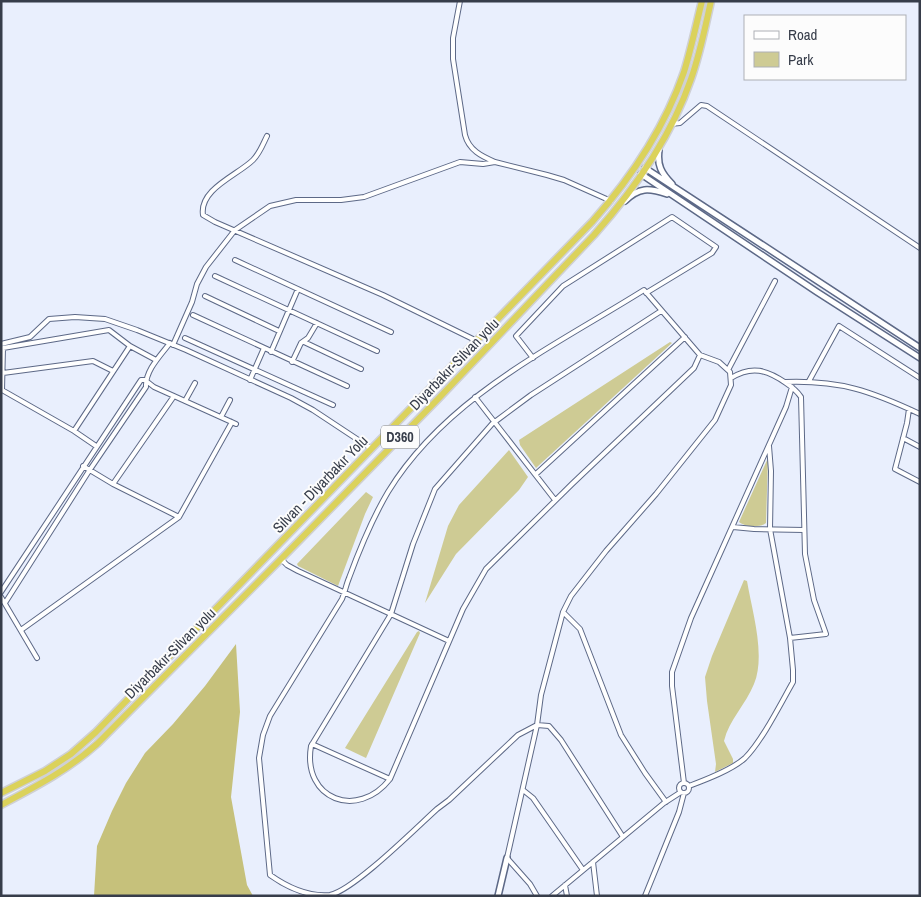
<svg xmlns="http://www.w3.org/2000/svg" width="921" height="897" font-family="'Archivo Narrow',sans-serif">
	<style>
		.green { fill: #cecb94 }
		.forest { fill: #c6c17b }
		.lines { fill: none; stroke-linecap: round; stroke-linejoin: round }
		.minor-casing { stroke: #5d6987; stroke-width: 6 }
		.tertiary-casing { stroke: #5d6987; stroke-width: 8 }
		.trunk-casing { stroke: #cfd0d4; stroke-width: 9 }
		.minor { stroke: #fff; stroke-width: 4 }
		.tertiary { stroke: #fff; stroke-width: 5 }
		.trunk { stroke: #dbd25b; stroke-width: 6 }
		.labels { text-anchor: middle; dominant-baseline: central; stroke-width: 4; stroke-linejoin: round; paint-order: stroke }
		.shield { fill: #fcfcfc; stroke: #72767f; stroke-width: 1 }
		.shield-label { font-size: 14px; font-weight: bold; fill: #373d4a }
		.street-label { font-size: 15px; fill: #373d4a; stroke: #fcfcfc }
	</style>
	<rect width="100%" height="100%" fill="#e9effd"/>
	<path class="green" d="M 670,342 L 672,343 L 536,468 L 520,445 L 519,440 Z
		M 509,450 L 528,477 L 519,490 L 456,554 L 425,603 L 448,526 L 459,505 Z
		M 768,458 L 766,523 C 760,528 745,527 739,522 Z
		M 366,492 L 373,497 L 365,514 L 338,586 L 298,566 L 297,564 Z
		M 744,580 L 747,581 C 752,611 766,655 754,684 C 746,704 729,720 724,741 L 733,759 L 733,763 L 715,772 L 716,764 L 707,701 L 705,677 L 712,656 Z
		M 419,631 L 420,633 L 366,758 L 345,748 L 417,632 Z"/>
	<path class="forest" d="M 236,644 L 240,712 L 231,797 L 247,885 L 253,896 L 94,896 L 97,846 L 112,811 L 126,783 L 145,753 L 173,724 L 205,686 Z"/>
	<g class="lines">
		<defs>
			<path id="minor" d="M 460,1 L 453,38 L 453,59 L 465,135 C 469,150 481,156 495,162
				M 671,124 L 680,123 L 701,105 L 707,106 L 920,248
				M 267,136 C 263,144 260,153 253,160 C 238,175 199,189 203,215 L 215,222 L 383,295 L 477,341
				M 235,260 L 391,332
				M 215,276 L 377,351
				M 205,296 L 279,331
				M 661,311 L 531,395 L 492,424 L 435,489 L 413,544 L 391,614 L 311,746 C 302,800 358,820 390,779 L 463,609 L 486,569 L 572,484 L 694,368 L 700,355
				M 193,315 L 347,386
				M 185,338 L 333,405
				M 304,342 L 361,369
				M 1,344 L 30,337 L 49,319 L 75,317 L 105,319 L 137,330 L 186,350 L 291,398 L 313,410 L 372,449
				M 173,345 L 192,302 L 197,284 L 206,267 L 235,230 L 270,206 L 296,200 L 341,200 L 364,197 L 460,162 L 483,164 L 495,162 L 547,175 L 564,180 L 611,201
				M 271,352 L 298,289
				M 533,358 L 516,336 L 563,286 L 672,217 L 716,247 L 712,253 L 646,293
				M 292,362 L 301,343 L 308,338 L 317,323
				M 728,370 L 775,281
				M 3,373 L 93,361 L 113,371
				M 731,378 C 752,365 767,370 786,383 C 792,387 797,391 801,397 L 805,554 L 814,600 L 826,634 L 790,638
				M 145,380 L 154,387 L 236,424
				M 250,380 L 264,348
				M 809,381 L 839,326 L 920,378
				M 785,382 C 840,380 871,391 920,414
				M 475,397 L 555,500
				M 185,401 L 195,383
				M 909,409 L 907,423 L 895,469 L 920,482
				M 221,417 L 230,400
				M 74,431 L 130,346
				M 903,438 L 920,447
				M 96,446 L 74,431 L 2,390 L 3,348 L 109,330 L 130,346 L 156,360
				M 83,466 L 113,484 L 179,517
				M 536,474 L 685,337
				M 113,484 L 174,396
				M 733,527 L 754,529 L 804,530
				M 281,559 L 287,565 L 298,571 L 449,641
				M 1,592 L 141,380 L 145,380
				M 1,597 L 37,658
				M 5,603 L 89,471 L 146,387 C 145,371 160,356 170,343
				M 563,612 L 580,629 L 621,735 L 645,773 L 666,802
				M 21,630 L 179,517 L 232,422
				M 312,744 L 390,779
				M679 788a5 5 0 1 1 10 0a5 5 0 1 1-10 0Z
				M 684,783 L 672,686 L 672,672 L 691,618 L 786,407 L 792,387
				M 689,786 C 705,780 732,770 745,758 C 762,741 781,703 793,682 L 793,670 L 790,638 L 770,529 L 771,471 L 769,446
				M 523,790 L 533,798 L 583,870
				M 593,862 L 597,896
				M 565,885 L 567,896
				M 537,896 L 530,884 L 507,858 L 537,725 L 541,695 L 563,612 L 571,596 L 606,551 L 656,494 L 715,420 L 731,385 L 730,372 L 719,362 L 700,355 L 644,290 C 553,347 446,397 388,492 C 372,519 360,548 349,578 C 346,585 345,592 342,599 L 270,716 L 263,735 L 259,758 L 270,875 C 287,887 309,897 330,895 C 354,890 416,828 437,809 L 449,800 L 518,735 L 537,725 L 549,726 L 561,740 L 623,837
				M 552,896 L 664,803 L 681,792
				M 645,896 L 679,812 L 684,793"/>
			<path id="tertiary" d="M 659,150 C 657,165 661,173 672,184
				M 645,168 L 920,348
				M 641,174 L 817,292 L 920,358
				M 625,201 C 639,187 649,188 667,194
				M 498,896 L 507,858"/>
			<path id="trunk" d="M 1,793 L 45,771 L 71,754 L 96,732 L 592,222 C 631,178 665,127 684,72 C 691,49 696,25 702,1
				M 1,805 C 35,787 68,770 97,744 L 281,559 L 438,399 L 594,235 C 634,190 671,137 691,79 C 700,54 705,28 711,1"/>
		</defs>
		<use href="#minor" class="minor-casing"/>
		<use href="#tertiary" class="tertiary-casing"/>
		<use href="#trunk" class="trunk-casing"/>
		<use href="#minor" class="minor"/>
		<use href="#tertiary" class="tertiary"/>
		<use href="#trunk" class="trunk"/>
	</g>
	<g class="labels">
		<rect class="shield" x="381" y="425.5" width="38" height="23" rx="4"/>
		<g class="shield-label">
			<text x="400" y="437">D360</text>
		</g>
		<g class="street-label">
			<text transform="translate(454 364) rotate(-46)">Diyarbakır-Silvan yolu</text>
			<text transform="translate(320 484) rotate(-46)">Silvan - Diyarbakır Yolu</text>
			<text transform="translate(170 653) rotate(-45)">Diyarbakır-Silvan yolu</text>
		</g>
	</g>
	<rect width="921" height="897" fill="none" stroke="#373d4a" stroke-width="5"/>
	<rect x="744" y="15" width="162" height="65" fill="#fcfcfc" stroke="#adb0b5"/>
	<rect x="754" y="31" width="25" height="8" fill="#ffffff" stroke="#adb0b5"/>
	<text x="788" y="40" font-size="15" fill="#373d4a">Road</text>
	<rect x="754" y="52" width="25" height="15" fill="#cecb94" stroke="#adb0b5"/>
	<text x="788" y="65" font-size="15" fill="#373d4a">Park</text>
</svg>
